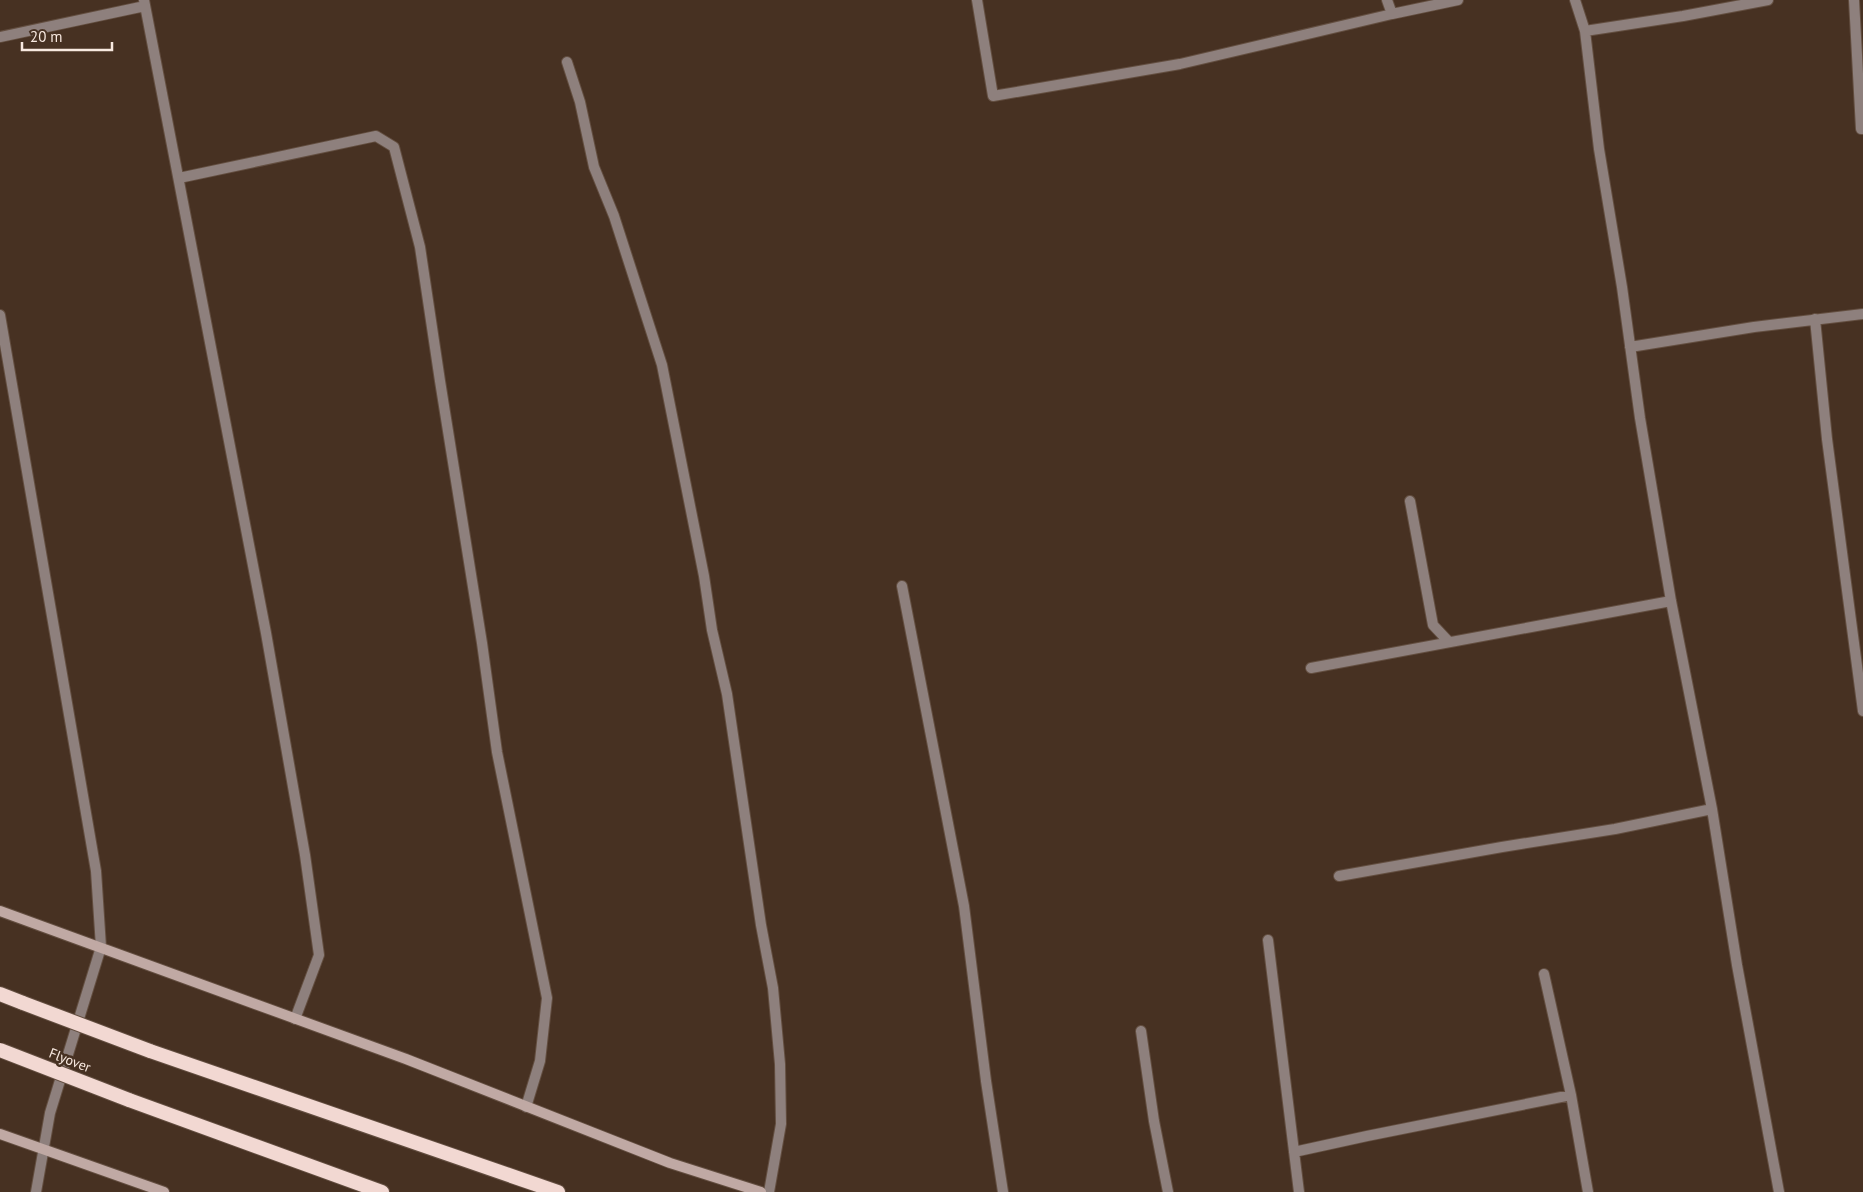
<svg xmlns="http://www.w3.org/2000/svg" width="1863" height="1192" font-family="'PT Sans',sans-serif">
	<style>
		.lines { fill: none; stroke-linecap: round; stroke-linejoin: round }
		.minor-casing { stroke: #634e40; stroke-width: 12 }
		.secondary-casing { stroke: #634e40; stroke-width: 12 }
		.trunk-casing { stroke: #634e40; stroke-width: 16 }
		.minor { stroke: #8e807d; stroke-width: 10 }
		.secondary { stroke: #c0a9a4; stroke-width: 10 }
		.trunk { stroke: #f2d8d2; stroke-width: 14 }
		.trunk-bridge-casing { stroke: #634e40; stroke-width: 16; stroke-linecap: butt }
		.trunk-bridge { stroke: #f2d8d2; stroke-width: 14 }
		.labels { text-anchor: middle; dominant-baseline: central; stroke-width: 5; stroke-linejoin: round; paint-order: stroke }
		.street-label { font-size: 14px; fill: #f8e9e0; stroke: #473122 }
	</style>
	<rect width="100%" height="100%" fill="#473122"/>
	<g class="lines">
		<defs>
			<path id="minor" d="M 144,0 L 266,633 L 305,855 L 319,955 L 295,1019
				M 977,0 L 993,96 L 1180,64 L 1392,14
				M 1387,0 L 1392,14 L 1458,0
				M 1575,0 L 1585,31 L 1599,149 L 1622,287 L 1640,418 L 1671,601 L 1712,809 L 1737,965 L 1779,1192
				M 1854,0 L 1861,129 L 1863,129
				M 1585,31 L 1683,16 L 1768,0
				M 0,37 L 145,6
				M 567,62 L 580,102 L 594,167 L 614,216 L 662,365 L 704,576 L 712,630 L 727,694 L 761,925 L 773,988 L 780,1064 L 781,1124 L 769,1192
				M 179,178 L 376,136 L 394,147 L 420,247 L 440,381 L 482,643 L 497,752 L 547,998 L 540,1061 L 526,1107
				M 0,315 L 96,871 L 101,947 L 50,1113 L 36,1192
				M 1815,319 L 1827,439 L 1863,711
				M 1630,347 L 1754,327 L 1863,314
				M 1410,501 L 1433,625 L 1449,642
				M 902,586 L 964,906 L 986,1081 L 1003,1192
				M 1311,668 L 1671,601
				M 1339,876 L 1502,847 L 1615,829 L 1712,809
				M 1268,940 L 1299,1192
				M 1544,974 L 1571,1095 L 1588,1192
				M 1141,1031 L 1154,1121 L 1168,1192
				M 1294,1152 L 1367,1136 L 1571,1095"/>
			<path id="secondary" d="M 0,911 L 406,1059 L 670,1163 L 761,1192
				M 0,1134 L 164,1192"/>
			<path id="trunk" d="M 0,994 L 23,1003
				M 150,1051 L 558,1192
				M 129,1100 L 382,1192"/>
		</defs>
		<use href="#minor" class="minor-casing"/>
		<use href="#secondary" class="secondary-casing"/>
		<use href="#trunk" class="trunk-casing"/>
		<use href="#minor" class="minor"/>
		<use href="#secondary" class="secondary"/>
		<use href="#trunk" class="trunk"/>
		<defs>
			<path id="trunk-bridge" d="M 23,1003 L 150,1051
				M 0,1050 L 129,1100"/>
		</defs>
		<use href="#trunk-bridge" class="trunk-bridge-casing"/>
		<use href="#trunk-bridge" class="trunk-bridge"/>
	</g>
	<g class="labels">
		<g class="street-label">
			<text transform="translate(70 1060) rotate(21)">Flyover</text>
		</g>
	</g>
	<path d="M22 42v8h90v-8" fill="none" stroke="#f8e9e0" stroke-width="2.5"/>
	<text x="30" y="42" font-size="15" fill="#f8e9e0" stroke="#473122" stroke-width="4" paint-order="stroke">20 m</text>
</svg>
